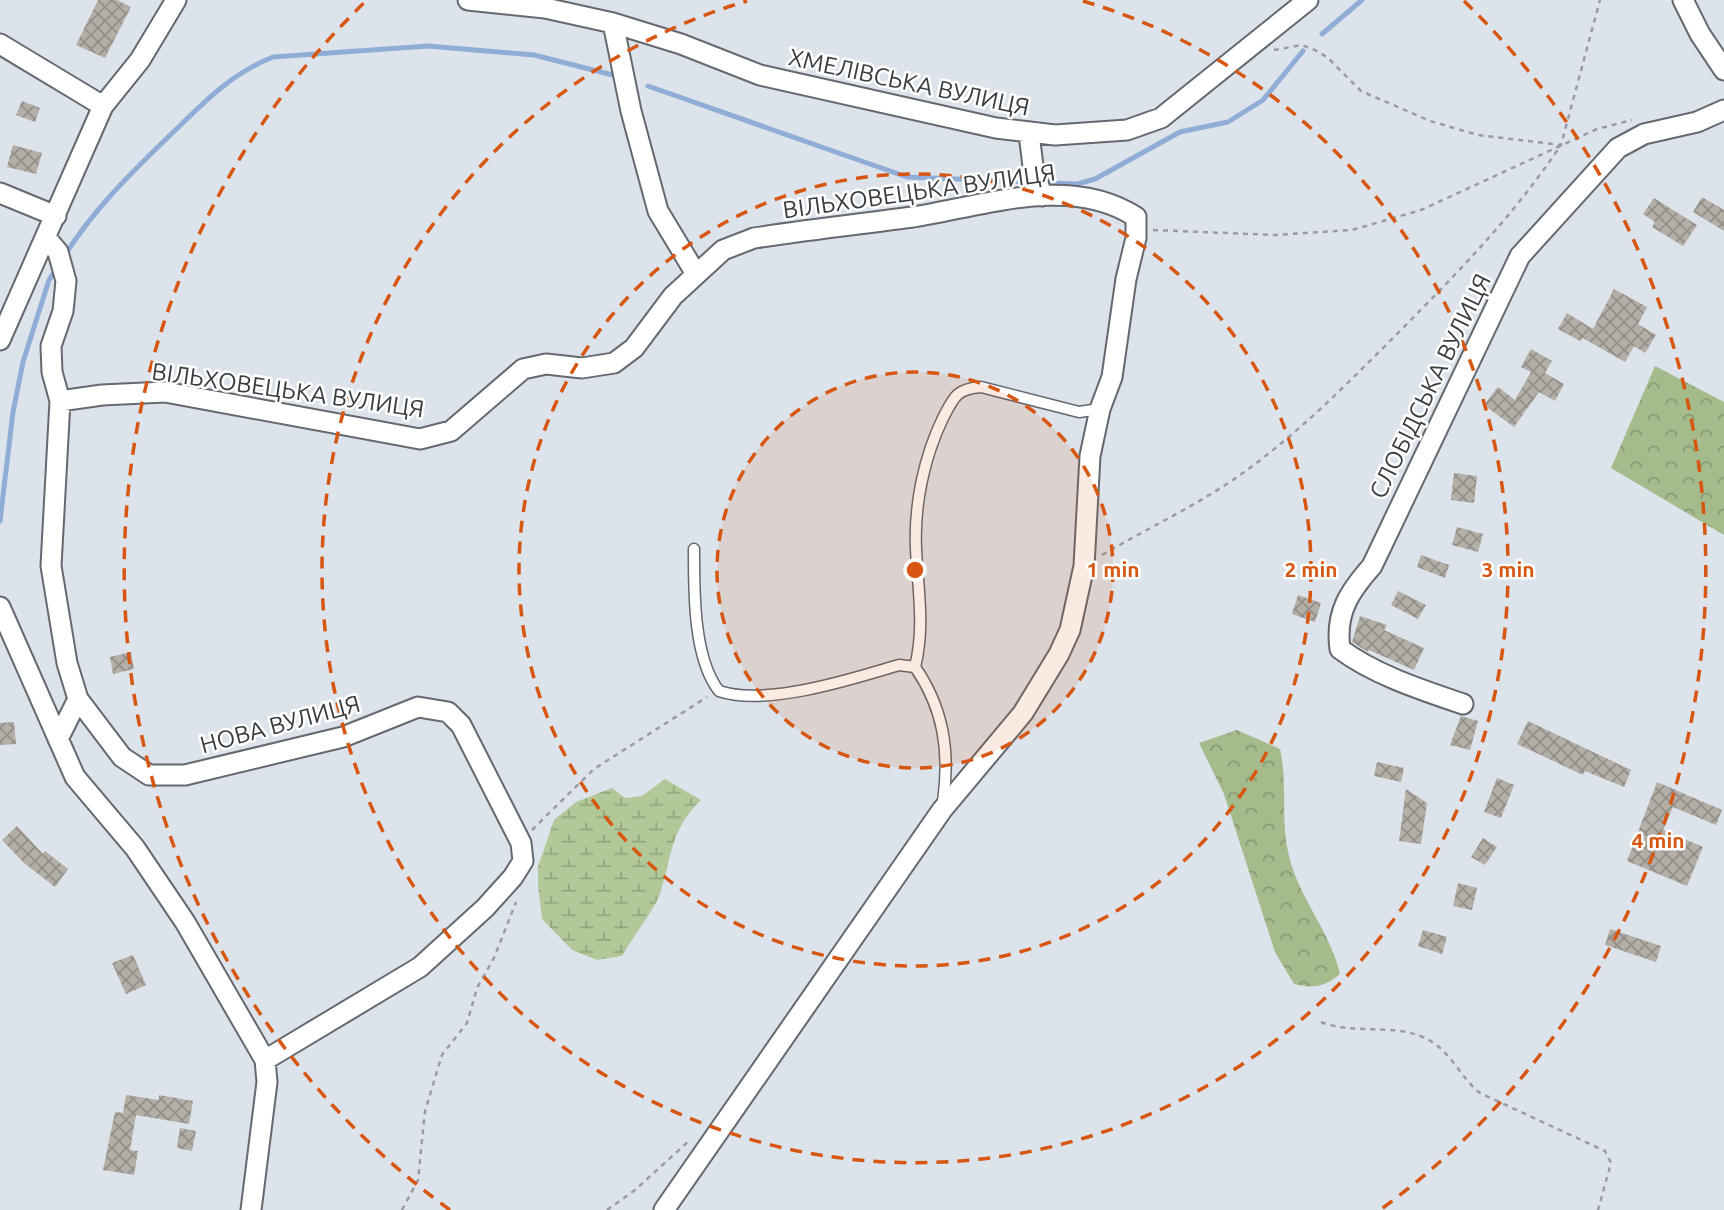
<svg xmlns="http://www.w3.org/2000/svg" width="1724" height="1210" font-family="Ubuntu,sans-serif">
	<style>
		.forest { fill: url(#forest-crowns) }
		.wetland { fill: url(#wetland-marsh) }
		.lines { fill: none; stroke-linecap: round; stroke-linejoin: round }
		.stream { stroke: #90add8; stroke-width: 5 }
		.building { fill: url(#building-cross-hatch) }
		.service-casing { stroke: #63696f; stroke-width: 13 }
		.minor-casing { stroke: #63696f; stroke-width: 23 }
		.path { stroke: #989da3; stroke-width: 2.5; stroke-dasharray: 5 5; stroke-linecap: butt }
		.service { stroke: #fff; stroke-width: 10 }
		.minor { stroke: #fff; stroke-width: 19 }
		.ring { fill: none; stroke: #d75611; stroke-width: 3.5; stroke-dasharray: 12 9 }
		.labels { text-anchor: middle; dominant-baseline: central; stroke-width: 5; stroke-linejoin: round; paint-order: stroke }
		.street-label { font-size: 24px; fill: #3a3d40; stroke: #fff }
		.centre { fill: #d75611; stroke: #fff; stroke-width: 3.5 }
		.ring-label { font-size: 21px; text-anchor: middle; font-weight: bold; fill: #d75611; stroke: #fff; stroke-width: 5; stroke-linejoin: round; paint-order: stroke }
	</style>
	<defs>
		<pattern id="forest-crowns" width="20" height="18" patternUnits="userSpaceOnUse" patternTransform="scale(1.75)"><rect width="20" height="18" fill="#a6bb8c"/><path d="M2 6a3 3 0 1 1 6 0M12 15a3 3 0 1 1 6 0" fill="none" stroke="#889974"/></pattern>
		<pattern id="wetland-marsh" width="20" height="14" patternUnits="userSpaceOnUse" patternTransform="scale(1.75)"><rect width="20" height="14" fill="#b2c898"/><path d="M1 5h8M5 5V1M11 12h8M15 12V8" fill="none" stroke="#92a47d"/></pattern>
		<pattern id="building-cross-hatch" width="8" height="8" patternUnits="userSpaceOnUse" patternTransform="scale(1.75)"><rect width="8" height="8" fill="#b3aea6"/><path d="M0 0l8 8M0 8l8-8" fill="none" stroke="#938f89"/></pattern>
	</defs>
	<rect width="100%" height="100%" fill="#dce3ea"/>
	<path class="forest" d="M 1655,366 L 1724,402 L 1724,535 L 1611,468 Z
		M 1237,730 L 1280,749 C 1288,784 1280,820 1289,856 C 1299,898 1330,931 1340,974 C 1324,987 1314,989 1294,984 L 1275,952 L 1224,794 L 1199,743 Z"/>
	<path class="wetland" d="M 665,779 L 701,800 C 670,830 672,856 660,894 C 656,906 630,942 622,956 L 597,960 L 572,950 L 542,919 L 538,886 L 538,867 L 554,820 L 576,802 L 612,788 L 625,798 L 642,796 Z"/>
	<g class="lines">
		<path class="stream" d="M 1322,34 L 1362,0
			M 648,86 L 907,177 L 1077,184 L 1095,179 L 1180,132 L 1228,122 L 1263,100 L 1303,51
			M 65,255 C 92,212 127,177 163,142 C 198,109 227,75 273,57 L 428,46 L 534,55 L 617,76
			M 0,521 L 13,412 L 23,362 L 49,280 L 56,269"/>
	</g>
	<path class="building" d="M 98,0 L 117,0 L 131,7 L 105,58 L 76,45 Z
		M 22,101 L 40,108 L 35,122 L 16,115 Z
		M 13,145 L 42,153 L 36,174 L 7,167 Z
		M 1702,197 L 1724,210 L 1724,231 L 1693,212 Z
		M 1654,198 L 1697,225 L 1683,246 L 1652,227 L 1655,222 L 1643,214 Z
		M 1614,289 L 1647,307 L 1638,324 L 1656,335 L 1645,353 L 1634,346 L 1625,362 L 1583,338 L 1580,341 L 1558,329 L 1567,313 L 1593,329 Z
		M 1531,349 L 1552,361 L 1545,373 L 1564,384 L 1555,401 L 1539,392 L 1514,427 L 1484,405 L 1498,387 L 1515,400 L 1531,372 L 1521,367 Z
		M 1454,473 L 1477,476 L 1474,503 L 1451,500 Z
		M 1457,527 L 1483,534 L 1478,552 L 1452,545 Z
		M 1421,555 L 1449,565 L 1445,578 L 1417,567 Z
		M 1398,591 L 1426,605 L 1418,619 L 1391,605 Z
		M 1298,595 L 1321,603 L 1315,622 L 1292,614 Z
		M 1360,616 L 1387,625 L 1384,630 L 1424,648 L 1414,670 L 1369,650 L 1368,652 L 1352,642 Z
		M 131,652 L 134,669 L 113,674 L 110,657 Z
		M 1461,716 L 1478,721 L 1470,750 L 1450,745 Z
		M 1528,721 L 1631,770 L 1624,787 L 1585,771 L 1583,775 L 1517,744 Z
		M 14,722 L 16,744 L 0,745 L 0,723 Z
		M 1377,762 L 1404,768 L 1401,782 L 1374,776 Z
		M 1497,778 L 1514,785 L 1501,818 L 1484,812 Z
		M 1657,782 L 1722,810 L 1716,825 L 1673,807 L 1663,830 L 1703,847 L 1687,886 L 1627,861 Z
		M 1406,789 L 1427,803 L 1421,844 L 1399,841 Z
		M 17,826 L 43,854 L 45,851 L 68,869 L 55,887 L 24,863 L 2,840 Z
		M 1483,838 L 1497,847 L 1485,865 L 1471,857 Z
		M 1458,883 L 1477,888 L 1472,910 L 1453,906 Z
		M 1610,929 L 1661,946 L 1656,962 L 1605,945 Z
		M 1423,930 L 1447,937 L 1442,954 L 1418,946 Z
		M 133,955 L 146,985 L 126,994 L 112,963 Z
		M 126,1095 L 159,1100 L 159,1095 L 193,1101 L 189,1124 L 136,1115 L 130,1150 L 138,1151 L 134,1175 L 103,1170 L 115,1112 L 123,1113 Z
		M 180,1128 L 196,1131 L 192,1151 L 177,1148 Z"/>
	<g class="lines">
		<defs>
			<path id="service" d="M 694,549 C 694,590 693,658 719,691 C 765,707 853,679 899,665 L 915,667 C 944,709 950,752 943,802
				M 915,667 C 925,627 918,590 916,549 C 914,505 924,457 943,418 C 954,397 956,389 981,387 L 1079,412 L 1100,409"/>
			<path id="minor" d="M 468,0 L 545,8 L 613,23 L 681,44 L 760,75 L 996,128 L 1055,135 L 1127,130 L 1161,118 L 1308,0
				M 1683,0 L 1700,34 L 1724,70
				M 613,23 L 631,111 L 658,211 L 696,274
				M 0,44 L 103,106
				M 1029,134 L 1033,166 L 1042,196
				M 0,193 L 56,216
				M 47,239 L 58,252 L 66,281 L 63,311 L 51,346 L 52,372 L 60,401 L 51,566 L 67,663 L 78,699 L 122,757 L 149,775 L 185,775 L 343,737 L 418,707 L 448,712 L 461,725 L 521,843 L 523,861 L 513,877 L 485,908 L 420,967 L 265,1060
				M 0,340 L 103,106 L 140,60 L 176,0
				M 60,401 L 102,395 L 165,392 L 420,439 L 451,431 L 523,369 L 546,364 L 582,368 L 614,363 L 634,348 L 673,296 L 723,250 L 754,238 C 807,230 860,224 913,217 C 984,206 1070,174 1136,217 L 1136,238 L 1126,279 L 1112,377 L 1100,409 L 1090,456 L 1084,566 L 1070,630 L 1059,654 L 1023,713 L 942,810 L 664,1210
				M 0,607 L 75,777 L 135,848 L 185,922 L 265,1060 L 267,1082 L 251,1210
				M 1463,704 C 1422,690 1375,675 1340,649 C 1335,613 1349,592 1372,566 L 1520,256 L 1618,148 L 1644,134 L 1697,122 L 1724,110
				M 58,739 L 78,699"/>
		</defs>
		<use href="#service" class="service-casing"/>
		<use href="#minor" class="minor-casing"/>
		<path class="path" d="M 1274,50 L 1302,45 L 1315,50 L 1327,57 L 1361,91 L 1430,121 L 1478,135 L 1561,145 L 1600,0
			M 1153,230 L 1275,235 L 1352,230 L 1421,210 L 1597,129 L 1632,120
			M 1102,555 C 1148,528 1196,506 1240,475 C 1298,434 1347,384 1398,333 C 1460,270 1511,219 1561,145
			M 532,830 L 594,769 L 707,697
			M 1321,1022 C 1355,1036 1400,1021 1432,1042 C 1452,1054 1461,1078 1480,1093 L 1605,1151 L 1611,1163 L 1598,1210
			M 402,1210 L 418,1180 L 425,1111 L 442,1055 L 467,1023 L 477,988 L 494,958 L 516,902
			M 607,1210 L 635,1190 L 690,1140"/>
		<use href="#service" class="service"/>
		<use href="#minor" class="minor"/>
	</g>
	<circle cx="915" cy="570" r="198" fill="#d75611" fill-opacity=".12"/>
	<g class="ring">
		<circle cx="915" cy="570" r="198"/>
		<circle cx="915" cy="570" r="396"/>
		<path d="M1083 1A593 593 0 1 1 747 1"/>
		<path d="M450 1210A791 791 0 0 1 366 1M1464 1A791 791 0 0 1 1380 1210"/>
	</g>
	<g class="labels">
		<g class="street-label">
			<text transform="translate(909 82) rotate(12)">ХМЕЛІВСЬКА ВУЛИЦЯ</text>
			<text transform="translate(919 191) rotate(-8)">ВІЛЬХОВЕЦЬКА ВУЛИЦЯ</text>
			<text transform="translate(1430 386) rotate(-64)">СЛОБІДСЬКА ВУЛИЦЯ</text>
			<text transform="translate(288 390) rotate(8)">ВІЛЬХОВЕЦЬКА ВУЛИЦЯ</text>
			<text transform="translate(280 724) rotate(-15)">НОВА ВУЛИЦЯ</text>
		</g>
	</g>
	<circle cx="915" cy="570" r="10" class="centre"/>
	<g class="ring-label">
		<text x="1113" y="577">1 min</text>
		<text x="1311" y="577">2 min</text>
		<text x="1508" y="577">3 min</text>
		<text x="1658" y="848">4 min</text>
	</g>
</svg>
